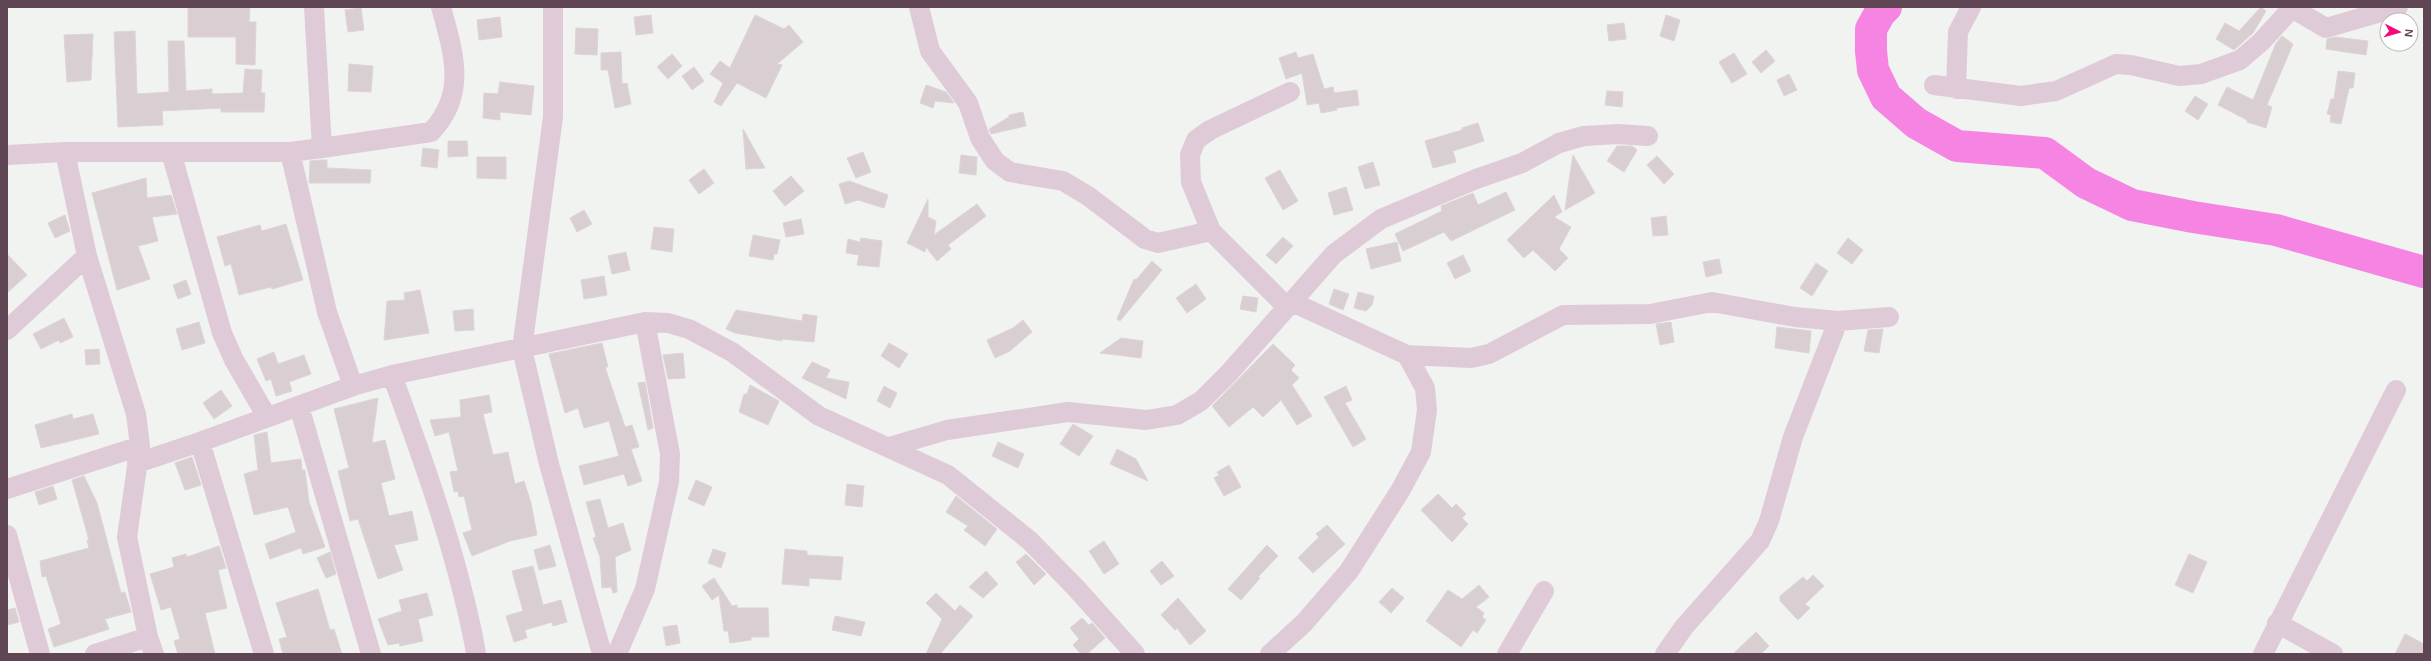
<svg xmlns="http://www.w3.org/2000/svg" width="2431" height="661" font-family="Helvetica,sans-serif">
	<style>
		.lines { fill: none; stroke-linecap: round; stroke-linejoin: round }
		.river { stroke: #f584e3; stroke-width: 32 }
		.building { fill: #d9cfd3; stroke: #ddd4d7 }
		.minor { stroke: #dfcbd7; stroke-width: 20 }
	</style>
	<rect width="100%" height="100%" fill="#f1f3f0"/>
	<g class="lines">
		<path class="river" d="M 1886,7 L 1880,13 L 1871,29 L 1871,51 L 1873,70 L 1886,97 L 1916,123 L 1957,146 L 2045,153 L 2086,183 L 2132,205 L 2193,217 L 2276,230 L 2424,272"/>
	</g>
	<path class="building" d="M 188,7 L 250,7 L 249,22 L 256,22 L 255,65 L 236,64 L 236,37 L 188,37 Z
		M 2261,7 L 2266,11 L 2253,33 L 2234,50 L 2216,39 L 2225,23 L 2239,31 Z
		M 361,8 L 364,30 L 348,32 L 345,10 Z
		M 651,15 L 653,33 L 636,35 L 634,17 Z
		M 755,15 L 784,29 L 789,25 L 803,42 L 777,64 L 782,65 L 766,98 L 737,83 L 721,106 L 714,102 L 723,83 L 710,74 L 720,61 L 730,68 Z
		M 1666,15 L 1680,20 L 1674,41 L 1660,36 Z
		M 500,17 L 502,37 L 479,40 L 477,20 Z
		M 1624,23 L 1626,39 L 1609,41 L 1607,25 Z
		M 576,28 L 598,29 L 597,55 L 575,54 Z
		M 135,31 L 137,94 L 169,92 L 168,41 L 184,41 L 186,91 L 212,89 L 212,94 L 243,93 L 245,69 L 262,70 L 261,93 L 265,93 L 264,112 L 221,112 L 221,108 L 162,111 L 163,125 L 118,127 L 114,32 Z
		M 93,34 L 91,80 L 67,82 L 64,35 Z
		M 2282,36 L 2293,44 L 2267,105 L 2272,107 L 2266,128 L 2247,122 L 2247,120 L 2218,105 L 2227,87 L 2253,100 L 2276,43 Z
		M 2335,37 L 2368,41 L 2366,55 L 2326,49 L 2327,39 Z
		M 1766,50 L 1775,61 L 1761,73 L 1752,62 Z
		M 621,52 L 622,84 L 627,83 L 631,104 L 615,108 L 608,70 L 601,70 L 601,53 Z
		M 1296,52 L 1298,58 L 1313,54 L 1324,89 L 1333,87 L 1334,93 L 1357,90 L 1359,105 L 1336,108 L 1337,110 L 1321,113 L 1319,103 L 1307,105 L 1302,73 L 1286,79 L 1279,58 Z
		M 1734,53 L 1747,74 L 1732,83 L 1719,62 Z
		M 672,54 L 682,66 L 668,79 L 657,67 Z
		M 349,64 L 373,66 L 371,92 L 348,91 Z
		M 694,67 L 704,81 L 692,90 L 682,76 Z
		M 2338,71 L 2355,73 L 2353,88 L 2349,88 L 2341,124 L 2330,122 L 2331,115 L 2327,114 L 2331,99 L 2334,99 Z
		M 1789,74 L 1797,90 L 1784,96 L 1777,80 Z
		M 500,82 L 534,86 L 531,115 L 500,112 L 500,120 L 483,118 L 484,93 L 498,94 Z
		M 926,85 L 946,92 L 954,103 L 935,101 L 933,108 L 920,103 Z
		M 1607,91 L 1623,92 L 1622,107 L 1605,105 Z
		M 2195,96 L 2208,104 L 2198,120 L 2185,111 Z
		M 1023,112 L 1026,126 L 991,134 L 989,129 L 1009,117 L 1009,115 Z
		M 1478,123 L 1484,141 L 1453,151 L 1456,162 L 1433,168 L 1425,141 L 1462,130 L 1462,128 Z
		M 743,129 L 765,168 L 746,169 Z
		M 448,141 L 467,141 L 468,156 L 448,157 Z
		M 1617,146 L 1632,146 L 1637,150 L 1624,172 L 1607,161 Z
		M 423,148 L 439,150 L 437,168 L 421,166 Z
		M 863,152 L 871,172 L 856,178 L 847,158 Z
		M 961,155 L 977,157 L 976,175 L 959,173 Z
		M 1573,155 L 1595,193 L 1565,210 L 1569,181 Z
		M 1657,156 L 1674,174 L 1664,184 L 1647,165 Z
		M 477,157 L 506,157 L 506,179 L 477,178 Z
		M 320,160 L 327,160 L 327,168 L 371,170 L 370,183 L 309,183 L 310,161 Z
		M 1373,162 L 1380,185 L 1365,189 L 1358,167 Z
		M 704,169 L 714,183 L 699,194 L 689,180 Z
		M 1280,170 L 1298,201 L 1283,210 L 1265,178 Z
		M 791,176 L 804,191 L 785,206 L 773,191 Z
		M 146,178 L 147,198 L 171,195 L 177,214 L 152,217 L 158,241 L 138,246 L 150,279 L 117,290 L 92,193 Z
		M 849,181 L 888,195 L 884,208 L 858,200 L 845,204 L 839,184 Z
		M 1346,187 L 1353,210 L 1334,215 L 1328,193 Z
		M 1506,192 L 1515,210 L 1451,241 L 1444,232 L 1403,251 L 1395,234 L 1442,211 L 1441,206 L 1473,193 L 1478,205 Z
		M 1554,195 L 1562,212 L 1554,217 L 1571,227 L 1559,249 L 1568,258 L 1555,271 L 1533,250 L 1524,258 L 1507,240 Z
		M 928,199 L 928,217 L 936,221 L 934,235 L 977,204 L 986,216 L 948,245 L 951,249 L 937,261 L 926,247 L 925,252 L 907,243 Z
		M 584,210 L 592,224 L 577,232 L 570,218 Z
		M 65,215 L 70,231 L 55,238 L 48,223 Z
		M 1666,216 L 1668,235 L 1653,236 L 1651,218 Z
		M 801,219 L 804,234 L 786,237 L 783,223 Z
		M 286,224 L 303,280 L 272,289 L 271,287 L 239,295 L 231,264 L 225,266 L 217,237 L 260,225 L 262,231 Z
		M 654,227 L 674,229 L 672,252 L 651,249 Z
		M 753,235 L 780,240 L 777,254 L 774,254 L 773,260 L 749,256 Z
		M 1283,237 L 1293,246 L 1276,264 L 1266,255 Z
		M 861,238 L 882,241 L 879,267 L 857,265 L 859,255 L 846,253 L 848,239 L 860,242 Z
		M 1848,238 L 1863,250 L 1852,264 L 1837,253 Z
		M 1397,242 L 1401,261 L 1371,269 L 1366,249 Z
		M 626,252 L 630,270 L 612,274 L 608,256 Z
		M 7,254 L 27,275 L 7,293 Z
		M 1463,255 L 1471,271 L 1455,279 L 1447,263 Z
		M 1719,259 L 1722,273 L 1706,277 L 1703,262 Z
		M 1152,261 L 1162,270 L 1120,321 L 1117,319 L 1134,279 L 1136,280 Z
		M 1816,263 L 1828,271 L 1812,296 L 1800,288 Z
		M 604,276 L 607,295 L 584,299 L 581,280 Z
		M 186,280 L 191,294 L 178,299 L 173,285 Z
		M 1196,284 L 1206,299 L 1187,313 L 1176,298 Z
		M 1334,289 L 1349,294 L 1343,310 L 1329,304 Z
		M 420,290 L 429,333 L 384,340 L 387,301 L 405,300 L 404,293 Z
		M 1358,292 L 1374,296 L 1372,305 L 1366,311 L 1354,308 Z
		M 1243,296 L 1258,298 L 1256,312 L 1240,309 Z
		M 473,309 L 474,330 L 455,331 L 453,311 Z
		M 736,310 L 802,321 L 803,314 L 817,316 L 814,342 L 782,339 L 782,341 L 735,333 L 726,329 Z
		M 64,318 L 73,337 L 60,343 L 59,340 L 41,349 L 33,334 Z
		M 1023,320 L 1032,332 L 1010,351 L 995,358 L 987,340 L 1013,328 Z
		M 199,322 L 205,343 L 182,350 L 176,329 Z
		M 1671,322 L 1674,342 L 1660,345 L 1656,324 Z
		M 1777,327 L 1811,331 L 1809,353 L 1775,348 Z
		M 1883,329 L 1879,353 L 1864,351 L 1868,330 Z
		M 1121,338 L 1143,341 L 1141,358 L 1100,353 Z
		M 602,343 L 608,367 L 605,367 L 625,427 L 632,425 L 639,447 L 631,449 L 642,481 L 628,486 L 624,474 L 584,485 L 579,466 L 619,456 L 609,421 L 584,428 L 578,408 L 565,413 L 549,354 Z
		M 889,343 L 908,354 L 899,368 L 881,356 Z
		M 1273,344 L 1295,365 L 1291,370 L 1299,378 L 1292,385 L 1312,416 L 1297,425 L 1281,400 L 1263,417 L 1253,407 L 1229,427 L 1212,406 Z
		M 99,349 L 100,364 L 86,365 L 85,350 Z
		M 274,352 L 278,364 L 304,355 L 311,374 L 289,382 L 292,391 L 276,396 L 271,379 L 266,381 L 257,359 Z
		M 683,353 L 685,378 L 668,379 L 663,355 Z
		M 812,362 L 830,370 L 826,378 L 849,382 L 846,399 L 802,378 Z
		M 645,382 L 653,428 L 648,430 L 638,383 Z
		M 750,385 L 779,401 L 768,425 L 739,412 L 744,394 L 747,394 Z
		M 884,386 L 897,393 L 890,408 L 877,401 Z
		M 1346,386 L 1352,400 L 1345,403 L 1366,439 L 1353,447 L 1324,397 Z
		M 221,390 L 232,406 L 214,419 L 203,403 Z
		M 489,395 L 492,412 L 483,414 L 493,455 L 508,452 L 515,484 L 524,481 L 531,503 L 537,535 L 510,541 L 472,556 L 463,533 L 472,530 L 464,496 L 459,497 L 458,491 L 454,492 L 450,472 L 458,471 L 449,432 L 435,436 L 430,420 L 461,417 L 460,400 Z
		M 378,398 L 372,443 L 385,440 L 395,479 L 381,483 L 389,516 L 412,511 L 418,540 L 394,545 L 403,570 L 378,579 L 358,519 L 350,521 L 338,471 L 349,468 L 334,409 Z
		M 72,414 L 73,419 L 93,414 L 99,434 L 41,448 L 35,425 Z
		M 1073,424 L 1093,436 L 1079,456 L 1060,444 Z
		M 267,432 L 271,463 L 301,459 L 302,470 L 305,470 L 309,502 L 325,547 L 303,554 L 301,548 L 270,559 L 265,544 L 296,532 L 288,507 L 254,515 L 244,474 L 258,470 L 254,435 Z
		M 998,442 L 1024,454 L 1018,468 L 992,456 Z
		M 1117,449 L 1136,459 L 1148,481 L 1110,464 Z
		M 192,457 L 201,485 L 185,490 L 175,463 Z
		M 1229,465 L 1241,487 L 1224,496 L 1214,478 L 1219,475 L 1217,472 Z
		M 84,476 L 97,503 L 121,593 L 125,592 L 131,612 L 105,619 L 109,629 L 54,647 L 48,629 L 61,624 L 46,576 L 42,577 L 40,561 L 89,548 L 87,540 L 89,540 L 72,480 Z
		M 696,480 L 712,487 L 704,506 L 688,499 Z
		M 847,484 L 864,486 L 862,507 L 845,505 Z
		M 53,486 L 57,499 L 39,505 L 35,492 Z
		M 1438,494 L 1452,508 L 1456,504 L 1466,514 L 1462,518 L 1468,524 L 1452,542 L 1421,510 Z
		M 956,496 L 997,529 L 985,546 L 964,530 L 968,526 L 946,512 Z
		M 600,499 L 608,528 L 623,523 L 631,550 L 615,557 L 617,592 L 613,593 L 611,587 L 602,588 L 600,557 L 593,538 L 596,537 L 586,502 Z
		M 1327,525 L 1345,544 L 1313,573 L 1298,558 L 1319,537 L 1316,534 Z
		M 1104,541 L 1119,564 L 1104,574 L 1089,551 Z
		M 550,545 L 556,566 L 539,570 L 534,550 Z
		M 1267,545 L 1278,556 L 1258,577 L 1260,578 L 1241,600 L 1228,589 Z
		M 219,546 L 226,568 L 218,570 L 227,608 L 205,613 L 215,654 L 178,654 L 174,641 L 180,639 L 171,607 L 161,610 L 150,574 L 174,567 L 172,558 L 186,554 L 187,557 Z
		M 713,549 L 726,553 L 721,568 L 708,563 Z
		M 785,549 L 807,551 L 807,555 L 843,557 L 841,580 L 809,578 L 809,586 L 782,584 Z
		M 330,552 L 336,574 L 326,578 L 317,558 Z
		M 1026,554 L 1046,574 L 1034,585 L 1016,562 Z
		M 2189,554 L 2207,562 L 2193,593 L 2175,585 Z
		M 1162,561 L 1174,576 L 1161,585 L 1150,571 Z
		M 533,566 L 543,605 L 561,600 L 567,622 L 553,626 L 552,622 L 525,630 L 527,638 L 514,642 L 506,616 L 523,611 L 512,571 Z
		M 986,571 L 998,584 L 983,598 L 969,587 Z
		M 1813,575 L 1824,586 L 1805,604 L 1810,608 L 1798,620 L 1780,601 L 1780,596 L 1803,577 L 1807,581 Z
		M 714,578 L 732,606 L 737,605 L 737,608 L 768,608 L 769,637 L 751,637 L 751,640 L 730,643 L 728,631 L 724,631 L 719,595 L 712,600 L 702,586 Z
		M 1479,585 L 1489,597 L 1476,607 L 1484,613 L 1482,617 L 1486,620 L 1477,633 L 1473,630 L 1461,647 L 1426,621 L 1448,590 L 1462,599 Z
		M 1392,588 L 1404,598 L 1391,613 L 1379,602 Z
		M 318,589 L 330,630 L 334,629 L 342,654 L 283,654 L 279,639 L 287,637 L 276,603 Z
		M 427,593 L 433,615 L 418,619 L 423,641 L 400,646 L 399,643 L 388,645 L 378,619 L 402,611 L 399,600 Z
		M 936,593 L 955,611 L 960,605 L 973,616 L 940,654 L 926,654 L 942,619 L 926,603 Z
		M 1178,598 L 1206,631 L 1190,645 L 1177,628 L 1175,630 L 1161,615 Z
		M 15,608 L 19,622 L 7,625 L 7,610 Z
		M 835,616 L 865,622 L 861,636 L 832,630 Z
		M 1082,618 L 1089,625 L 1092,623 L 1105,638 L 1087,654 L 1081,654 L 1073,645 L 1079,639 L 1070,628 Z
		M 677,625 L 680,643 L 666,646 L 663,627 Z
		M 1756,632 L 1769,646 L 1761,654 L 1733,654 Z
		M 2405,634 L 2424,644 L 2424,654 L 2395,654 Z"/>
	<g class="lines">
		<path class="minor" d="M 553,7 L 553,117 L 522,349 L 549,464 L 602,654
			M 919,7 L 930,51 L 968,103 L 980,138 L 995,161 L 1010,172 L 1063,181 L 1088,196 L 1145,239 L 1158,243 L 1211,231
			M 2290,7 L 2326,28 L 2398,7
			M 1934,85 L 2021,96 L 2056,91 L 2116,64 L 2131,65 L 2179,76 L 2201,74 L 2240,60 L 2261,42 L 2293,7
			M 1956,89 L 1958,32 L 1971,7
			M 322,148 L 431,132 C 468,93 453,52 441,7
			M 65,152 L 87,256 L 136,414 L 140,446 L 127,537 L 148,637
			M 171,152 L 222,333 L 234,360 L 267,417
			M 290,152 L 327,312 L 353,386 L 392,375 L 645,322 L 668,323 L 689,329 L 732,352 L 819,416 L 948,475 L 1029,540 L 1076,588 L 1135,654
			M 7,155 L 65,152 L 290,152 L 322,148 L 314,7
			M 1292,302 L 1407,355 L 1471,358 L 1489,354 L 1563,315 L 1650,314 L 1712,302 L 1795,317 L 1838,321 L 1889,317
			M 1287,307 L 1211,231 L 1191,182 L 1190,155 L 1196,140 L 1210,130 L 1290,92
			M 7,330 L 87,256
			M 392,375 C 416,441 440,506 458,574 C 465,601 472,627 476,654
			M 299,406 L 371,654
			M 200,442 L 264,654
			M 889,447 L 947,430 L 1068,412 L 1146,420 L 1177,415 L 1201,401 L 1229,373 L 1334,254 L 1381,219 L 1476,179 L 1522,163 L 1559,143 L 1584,136 L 1618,134 L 1648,136
			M 137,463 L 200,442 L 353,386
			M 7,489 L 140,446
			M 7,535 L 40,654
			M 2277,623 L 2333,654
			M 95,654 L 148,637 L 154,654
			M 617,654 L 645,589 L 669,482 L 670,454 L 645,322
			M 1270,654 L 1304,623 L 1349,571 L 1400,491 L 1421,452 L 1427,410 L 1425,388 L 1407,355
			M 1507,654 L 1544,591
			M 1665,654 L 1684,627 L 1760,541 L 1769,521 L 1793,437 L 1838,321
			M 2263,654 L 2396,390"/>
	</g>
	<rect width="2431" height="661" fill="none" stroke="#604655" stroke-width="16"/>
	<g transform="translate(2399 32) rotate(96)"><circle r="19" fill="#ffffff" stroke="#bfb5bb"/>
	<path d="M0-3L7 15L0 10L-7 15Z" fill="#f7067c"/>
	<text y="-6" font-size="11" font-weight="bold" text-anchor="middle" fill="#604655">N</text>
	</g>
</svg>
